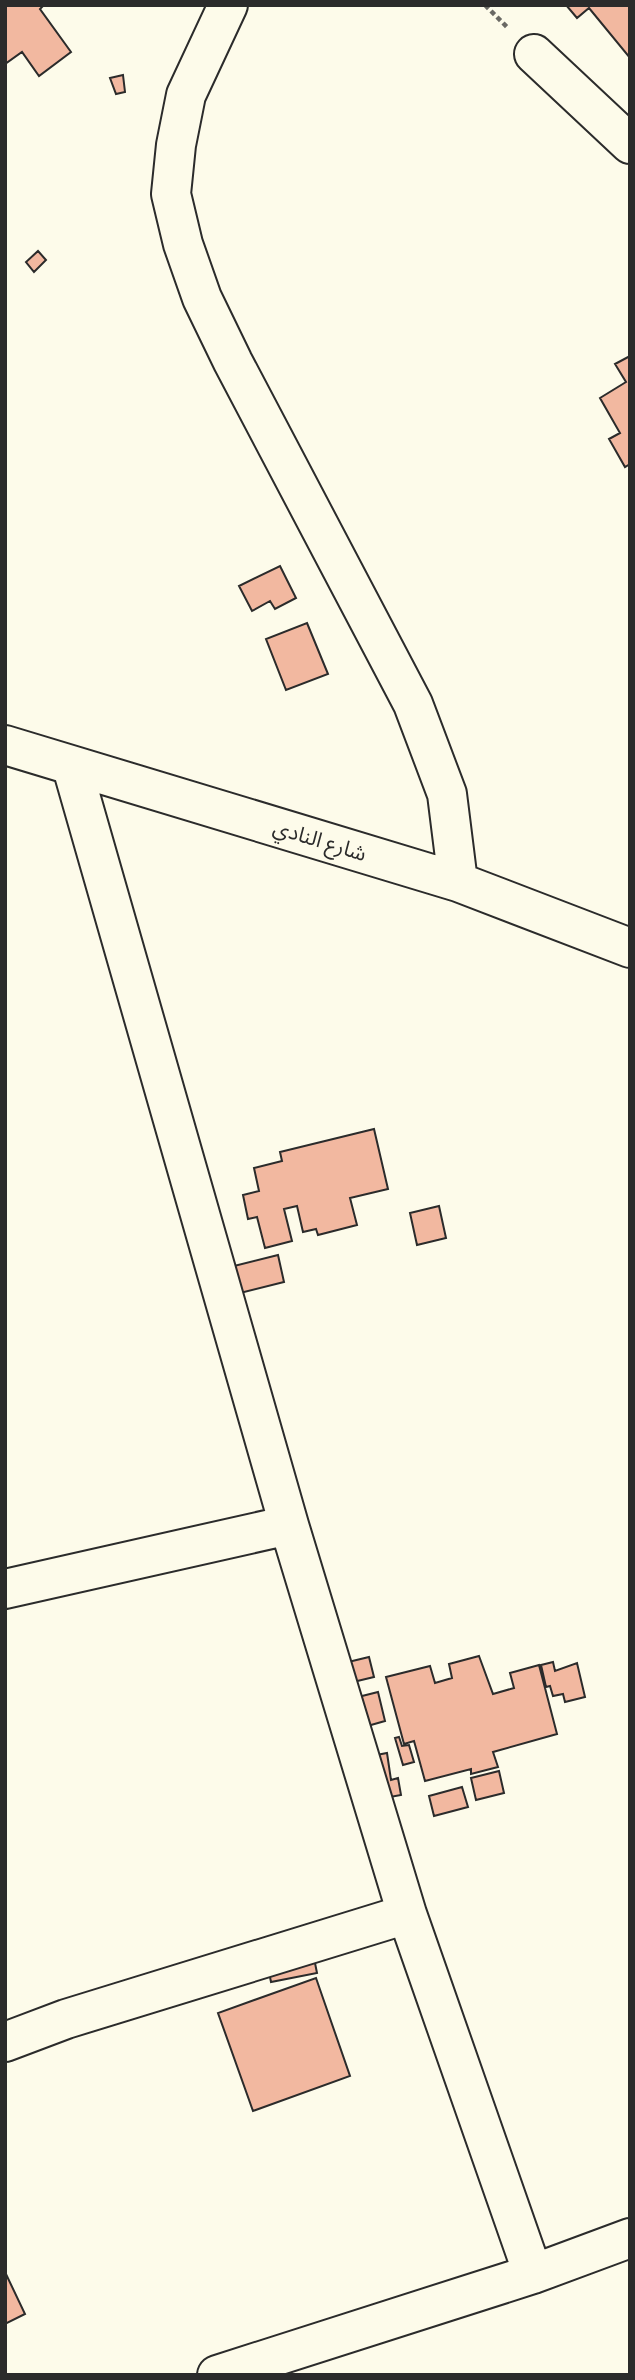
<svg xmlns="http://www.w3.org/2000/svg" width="635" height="2380" font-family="'Space Grotesk','Noto Sans Arabic',sans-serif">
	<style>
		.building { fill: #f2b8a0; stroke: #2b2b2b; stroke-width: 2 }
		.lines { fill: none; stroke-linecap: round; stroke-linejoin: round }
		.minor-casing { stroke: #2b2b2b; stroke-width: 42 }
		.path { stroke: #6a6964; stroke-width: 4.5; stroke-dasharray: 5 3.5; stroke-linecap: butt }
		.minor { stroke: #fdfbea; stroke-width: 38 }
		.labels { text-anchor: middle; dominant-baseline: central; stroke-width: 5; stroke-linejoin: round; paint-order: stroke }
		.street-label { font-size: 21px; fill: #2b2b2b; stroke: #fdfbea }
	</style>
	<rect width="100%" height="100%" fill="#fdfbea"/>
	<path class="building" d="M 5,5 L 44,5 L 40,9 L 71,52 L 39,76 L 22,52 L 5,64 Z
		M 566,5 L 630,5 L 630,58 L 589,8 L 577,18 Z
		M 123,75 L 125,92 L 116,94 L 110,78 Z
		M 38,251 L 46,260 L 34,272 L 26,262 Z
		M 630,356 L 630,464 L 625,467 L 609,439 L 620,433 L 600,398 L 626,382 L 615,364 Z
		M 280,566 L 296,598 L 275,609 L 270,601 L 252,611 L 239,586 Z
		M 307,623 L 328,674 L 286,690 L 266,639 Z
		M 374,1129 L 388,1189 L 350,1198 L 357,1225 L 318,1235 L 316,1229 L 303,1232 L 297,1206 L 284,1209 L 292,1241 L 265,1248 L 257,1217 L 248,1219 L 243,1195 L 259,1191 L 254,1168 L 282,1161 L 280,1152 Z
		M 439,1206 L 446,1238 L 417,1245 L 410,1213 Z
		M 278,1255 L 284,1282 L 232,1295 L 226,1268 Z
		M 479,1656 L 493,1694 L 514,1688 L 510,1673 L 539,1665 L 557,1734 L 493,1752 L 498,1767 L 471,1774 L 471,1769 L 425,1781 L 414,1741 L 404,1744 L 386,1677 L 430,1666 L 435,1683 L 452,1678 L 449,1664 Z
		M 369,1657 L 374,1677 L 349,1683 L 344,1663 Z
		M 553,1662 L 555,1671 L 577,1663 L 585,1697 L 565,1702 L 563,1694 L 553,1696 L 550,1686 L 546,1687 L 541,1665 Z
		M 378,1692 L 385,1721 L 357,1729 L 350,1699 Z
		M 399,1737 L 402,1746 L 409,1745 L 414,1762 L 403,1765 L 395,1738 Z
		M 387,1753 L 391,1780 L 398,1778 L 401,1795 L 379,1799 L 371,1756 Z
		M 499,1771 L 504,1793 L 476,1800 L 471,1778 Z
		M 462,1787 L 468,1807 L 434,1816 L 429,1796 Z
		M 313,1953 L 317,1973 L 271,1982 L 267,1962 Z
		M 316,1978 L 350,2076 L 253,2111 L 218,2013 Z
		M 5,2272 L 25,2314 L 5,2324 Z"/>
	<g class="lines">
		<defs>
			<path id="minor" d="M 228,5 L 186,95 L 176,145 L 171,194 L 183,244 L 202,298 L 233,362 L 413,704 L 447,794 L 458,882
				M 534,54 L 630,144
				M 5,745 L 458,882 L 630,948
				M 72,767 L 289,1525 L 407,1914 L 533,2274
				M 5,1589 L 289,1525
				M 5,2042 L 66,2019 L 407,1914
				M 217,2375 L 533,2274 L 630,2238"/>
		</defs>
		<use href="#minor" class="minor-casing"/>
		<path class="path" d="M 485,5 L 509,29"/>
		<use href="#minor" class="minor"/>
	</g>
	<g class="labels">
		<g class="street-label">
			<text transform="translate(320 840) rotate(17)">شارع النادي</text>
		</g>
	</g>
	<rect width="635" height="2380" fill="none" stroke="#2b2b2b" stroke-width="14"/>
</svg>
